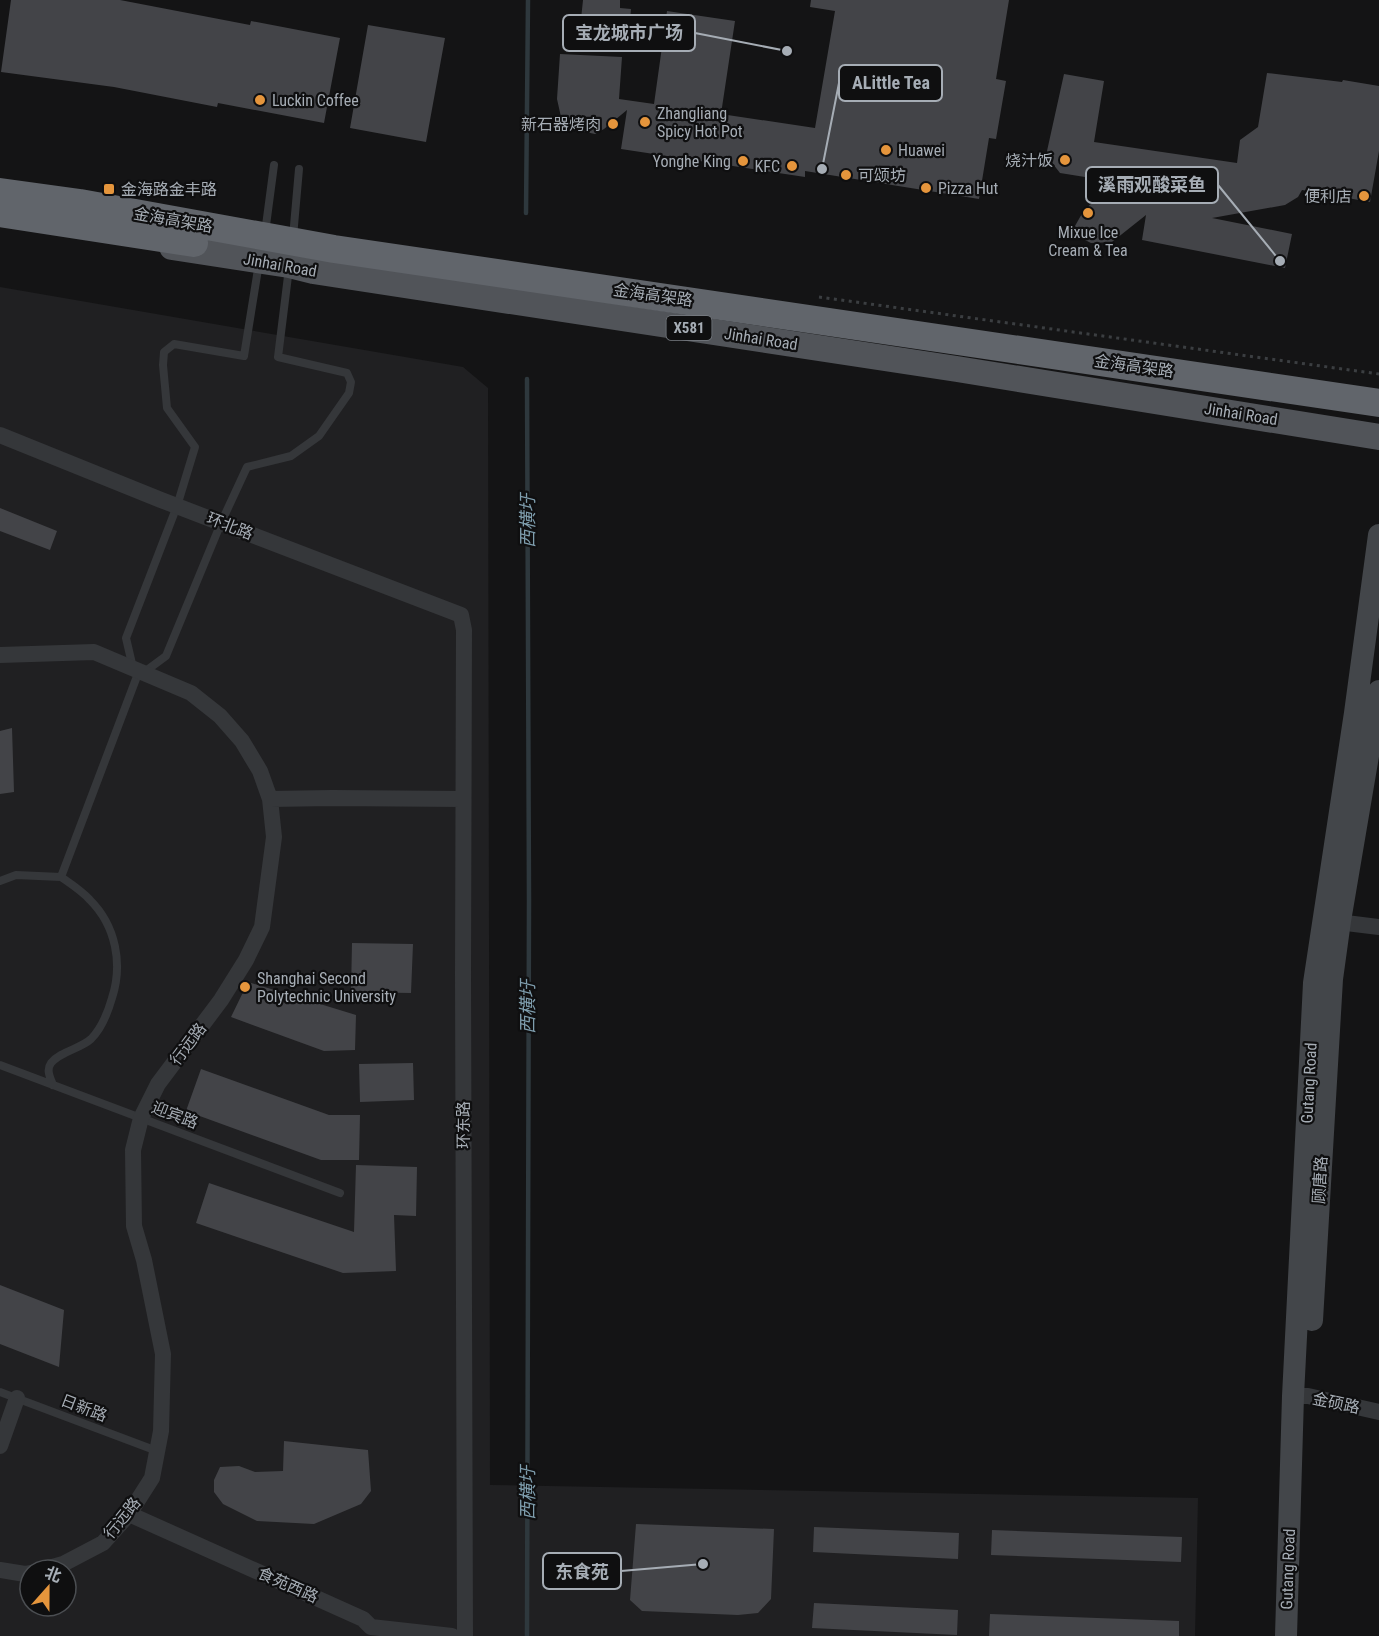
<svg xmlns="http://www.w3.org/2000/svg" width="1379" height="1636" font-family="'Roboto Condensed','Noto Sans SC',sans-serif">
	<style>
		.built { fill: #202022; fill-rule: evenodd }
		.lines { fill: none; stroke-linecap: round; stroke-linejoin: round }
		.stream { stroke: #2e383d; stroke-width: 4.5 }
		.building { fill: #434448 }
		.path { stroke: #3b3e41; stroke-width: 3; stroke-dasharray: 3 4.5; stroke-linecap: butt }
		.lane { stroke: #35373a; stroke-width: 8 }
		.street { stroke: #35373a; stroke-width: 16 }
		.secondary { stroke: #43464a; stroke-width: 22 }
		.primary { stroke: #515459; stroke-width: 26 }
		.highway { stroke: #61656b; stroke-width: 28 }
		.poi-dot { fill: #e5953c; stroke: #0f0f10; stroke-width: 2 }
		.labels { text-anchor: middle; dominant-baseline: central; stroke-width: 4.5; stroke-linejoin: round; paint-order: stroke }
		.shield { fill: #0f0f10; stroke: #797e84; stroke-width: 1.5 }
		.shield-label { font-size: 15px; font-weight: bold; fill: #a6adb5 }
		.poi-label { font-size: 16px; fill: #a6adb5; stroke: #0f0f10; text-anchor: start }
		.street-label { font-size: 16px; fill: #a6adb5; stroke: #0f0f10 }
		.water-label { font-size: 18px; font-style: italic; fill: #7f9eae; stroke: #0f0f10 }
		.leader { fill: none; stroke: #a6adb5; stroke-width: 2 }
		.callout-dot { fill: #a6adb5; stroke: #0f0f10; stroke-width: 2 }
		.callout { fill: #0f0f10; stroke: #a6adb5; stroke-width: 2 }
		.callout-label { font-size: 18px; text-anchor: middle; font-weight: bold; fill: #a6adb5 }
	</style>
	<rect width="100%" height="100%" fill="#141415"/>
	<path class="built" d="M 0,287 L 463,367 L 488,388 L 490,1485 L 1198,1498 L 1195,1636 L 0,1636 ZM 30,1570 L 66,1570 L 66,1606 L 30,1606 Z"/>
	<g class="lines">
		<path class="stream" d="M 526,213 L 528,0
			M 527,379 L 529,899 L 527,1636"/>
	</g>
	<path class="building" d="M 11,0 L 120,0 L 250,25 L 251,21 L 340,38 L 324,123 L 218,103 L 217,107 L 114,87 L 1,72 Z
		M 583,0 L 620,0 L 620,8 L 631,9 L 629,31 L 580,29 Z
		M 811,0 L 1009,0 L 996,79 L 1006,81 L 996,139 L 989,138 L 979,199 L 805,171 L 805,177 L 621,149 L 627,110 L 604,129 L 595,134 L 576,130 L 561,117 L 557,99 L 560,54 L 622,57 L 619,99 L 654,104 L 667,11 L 735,21 L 721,114 L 815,128 L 835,11 L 810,7 Z
		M 368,25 L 445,38 L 426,142 L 350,128 Z
		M 1267,73 L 1342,82 L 1343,80 L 1379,86 L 1379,151 L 1370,202 L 1302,190 L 1298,197 L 1285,205 L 1212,218 L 1292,234 L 1285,268 L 1142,240 L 1146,215 L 1112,242 L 1091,243 L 1079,237 L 1075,226 L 1084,210 L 1116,182 L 1060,173 L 1053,164 L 1047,151 L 1064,74 L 1104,81 L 1094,142 L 1237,163 L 1240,140 L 1258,127 Z
		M 0,508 L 57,531 L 50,550 L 0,531 Z
		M 12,728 L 14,792 L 0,794 L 0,731 Z
		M 352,943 L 413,944 L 411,993 L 351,992 Z
		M 248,982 L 356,1015 L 355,1050 L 324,1051 L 231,1017 Z
		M 413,1063 L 414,1100 L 360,1102 L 359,1064 Z
		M 201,1069 L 329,1115 L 360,1115 L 359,1160 L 321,1160 L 186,1111 Z
		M 356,1165 L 417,1167 L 416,1216 L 394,1215 L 396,1271 L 343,1273 L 196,1223 L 209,1183 L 354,1232 Z
		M 0,1285 L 64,1310 L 59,1367 L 0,1344 Z
		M 284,1441 L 368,1450 L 371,1491 L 361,1504 L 314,1524 L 257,1521 L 223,1504 L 214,1492 L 214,1480 L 220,1467 L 239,1466 L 255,1472 L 283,1471 Z
		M 636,1524 L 774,1529 L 771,1599 L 758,1613 L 738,1615 L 642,1611 L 630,1600 Z
		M 814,1527 L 959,1533 L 958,1559 L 813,1552 Z
		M 992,1530 L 1182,1537 L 1181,1562 L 991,1555 Z
		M 814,1603 L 958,1610 L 957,1635 L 812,1628 Z
		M 990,1614 L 1179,1621 L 1179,1636 L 989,1636 Z"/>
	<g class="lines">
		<path class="path" d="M 819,297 L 1379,374"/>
		<path class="lane" d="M 265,233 L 274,165
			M 293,237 L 299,169
			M 133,668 L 126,638 L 177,506 L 195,447 L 167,408 L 163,365 L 164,352 L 174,344 L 244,356 L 259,263
			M 143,673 L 166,656 L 221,523 L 247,467 L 291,456 L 319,436 L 349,393 L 351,382 L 347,373 L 278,357 L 289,268
			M 0,881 L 16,875 L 61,877 L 139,671
			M 0,1065 L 340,1193
			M 53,1085 C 50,1077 46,1070 51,1063 C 61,1051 80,1049 91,1039 C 101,1029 108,1012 112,998 C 123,964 116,926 90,900 C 82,891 71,884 61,877
			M 0,1392 L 157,1451"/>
		<path class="street" d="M 0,435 L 161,500 L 461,615 L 464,630 L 463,975 L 465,1636
			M 0,655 L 94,652 L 191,693 L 220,716 L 242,741 L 260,771 L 270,799 L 274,837 L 262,927 L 246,960 L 221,1000 L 158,1084 L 141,1118 L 133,1150 L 134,1226 L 144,1260 L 163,1354 L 161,1431 L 152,1478 L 129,1514 L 103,1543 L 63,1564 L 42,1570
			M 270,799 L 332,798 L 463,799
			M 1330,921 L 1379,927
			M 1293,1396 L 1308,1396 L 1379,1412
			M 0,1446 L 17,1398
			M 129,1514 L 363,1619 L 371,1627 L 452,1636
			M 0,1570 L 25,1574 L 30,1573"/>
		<path class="secondary" d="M 1312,1320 L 1332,979 L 1340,921 L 1379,691
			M 1286,1636 L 1293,1396 L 1314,983 L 1355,713 L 1379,535"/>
		<path class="primary" d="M 172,247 L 289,265 L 313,271 L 957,369 L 1379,437"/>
		<path class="highway" d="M 0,192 L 80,203 L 334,249 L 1379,403
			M 0,213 L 194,243"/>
	</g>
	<g class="poi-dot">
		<circle cx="260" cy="100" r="6"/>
		<circle cx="645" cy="122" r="6"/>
		<circle cx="613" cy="124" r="6"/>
		<circle cx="886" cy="150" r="6"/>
		<circle cx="1065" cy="160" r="6"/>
		<circle cx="743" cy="161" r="6"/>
		<circle cx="792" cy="166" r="6"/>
		<circle cx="846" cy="175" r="6"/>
		<circle cx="926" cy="188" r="6"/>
		<rect x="103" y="183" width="12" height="12" rx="3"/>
		<circle cx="1364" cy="196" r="6"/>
		<circle cx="1088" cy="213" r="6"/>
		<circle cx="245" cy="987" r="6"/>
	</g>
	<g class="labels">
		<rect class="shield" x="666.5" y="316" width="45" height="24" rx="4.5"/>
		<g class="shield-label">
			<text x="689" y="328">X581</text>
		</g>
		<g class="poi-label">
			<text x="272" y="100">Luckin Coffee</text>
			<text x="657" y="113">Zhangliang<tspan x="657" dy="18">Spicy Hot Pot</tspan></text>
			<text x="601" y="124" text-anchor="end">新石器烤肉</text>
			<text x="898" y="150">Huawei</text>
			<text x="1053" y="160" text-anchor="end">烧汁饭</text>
			<text x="731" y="161" text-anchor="end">Yonghe King</text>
			<text x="780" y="166" text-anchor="end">KFC</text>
			<text x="858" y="175">可颂坊</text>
			<text x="938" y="188">Pizza Hut</text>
			<text x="121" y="189">金海路金丰路</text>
			<text x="1352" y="196" text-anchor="end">便利店</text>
			<text x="1088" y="232" text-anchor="middle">Mixue Ice<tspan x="1088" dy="18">Cream &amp; Tea</tspan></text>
			<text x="257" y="978">Shanghai Second<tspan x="257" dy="18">Polytechnic University</tspan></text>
		</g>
		<g class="street-label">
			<text transform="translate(173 220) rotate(10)">金海高架路</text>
			<text transform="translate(280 265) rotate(10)">Jinhai Road</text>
			<text transform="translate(653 295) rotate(8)">金海高架路</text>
			<text transform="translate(761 339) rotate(9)">Jinhai Road</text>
			<text transform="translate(1134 366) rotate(8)">金海高架路</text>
			<text transform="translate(1241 414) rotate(9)">Jinhai Road</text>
			<text transform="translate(230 526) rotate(21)">环北路</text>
			<text transform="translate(188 1044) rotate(-53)">行远路</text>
			<text transform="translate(1309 1083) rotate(-87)">Gutang Road</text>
			<text transform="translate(175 1115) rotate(21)">迎宾路</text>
			<text transform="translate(463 1125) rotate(-90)">环东路</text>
			<text transform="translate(1320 1180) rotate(-87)">顾唐路</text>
			<text transform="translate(1336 1403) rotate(12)">金硕路</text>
			<text transform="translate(84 1408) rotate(21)">日新路</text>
			<text transform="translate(122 1518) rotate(-51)">行远路</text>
			<text transform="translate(1288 1569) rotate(-88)">Gutang Road</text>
			<text transform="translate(288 1585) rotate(24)">食苑西路</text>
		</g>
		<g class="water-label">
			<text transform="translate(527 521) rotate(-90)">西横圩</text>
			<text transform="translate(527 1007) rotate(-90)">西横圩</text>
			<text transform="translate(527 1493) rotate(-90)">西横圩</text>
		</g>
	</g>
	<path class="leader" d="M787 51L695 33M822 169L839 83M1280 261L1218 185M703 1564L621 1571"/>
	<g class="callout-dot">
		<circle cx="787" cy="51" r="6"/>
		<circle cx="822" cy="169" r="6"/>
		<circle cx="1280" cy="261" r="6"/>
		<circle cx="703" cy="1564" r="6"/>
	</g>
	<g class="callout">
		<rect x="563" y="15" width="132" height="36" rx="6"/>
		<rect x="839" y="65" width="103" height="36" rx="6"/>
		<rect x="1086" y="167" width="132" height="36" rx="6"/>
		<rect x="543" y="1553" width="78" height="36" rx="6"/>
	</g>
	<g class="callout-label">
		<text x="629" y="39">宝龙城市广场</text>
		<text x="891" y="89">ALittle Tea</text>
		<text x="1152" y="191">溪雨观酸菜鱼</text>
		<text x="582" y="1578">东食苑</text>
	</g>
	<g transform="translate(48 1588) rotate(21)"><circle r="28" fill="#0f0f10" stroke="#4b4e52" stroke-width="1.5"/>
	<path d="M0-4.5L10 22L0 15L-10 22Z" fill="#e5953c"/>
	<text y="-9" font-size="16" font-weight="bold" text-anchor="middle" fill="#a6adb5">北</text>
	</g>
</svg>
